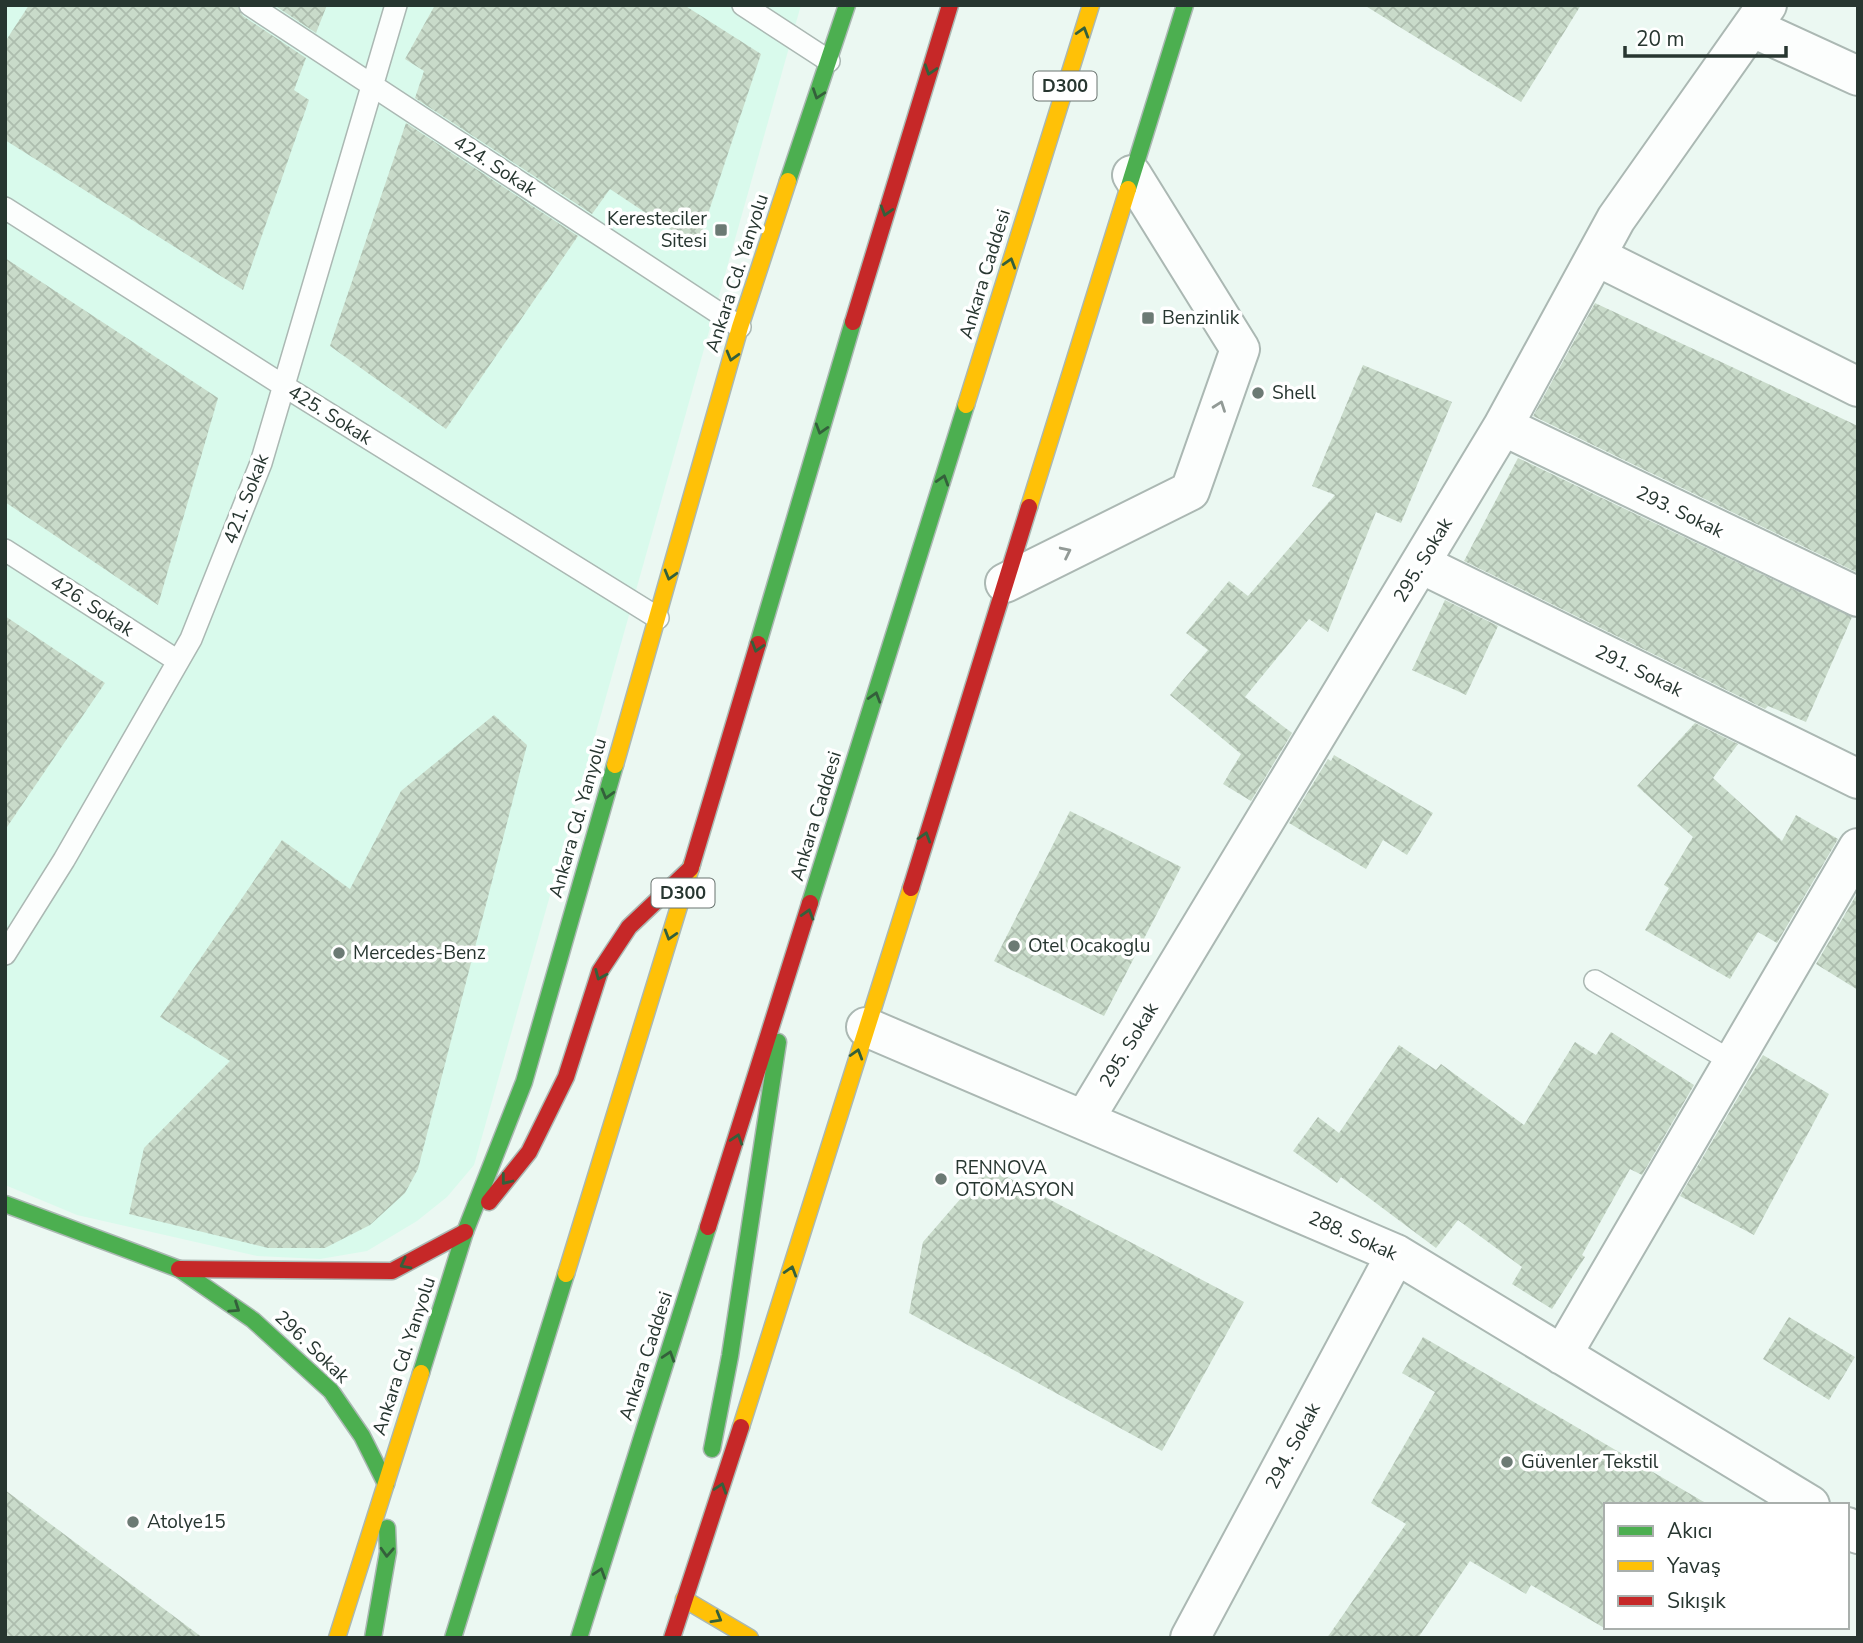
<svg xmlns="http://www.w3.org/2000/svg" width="1863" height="1643" font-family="'Nunito Sans',sans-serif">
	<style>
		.built { fill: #d9faec }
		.building { fill: url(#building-cross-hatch) }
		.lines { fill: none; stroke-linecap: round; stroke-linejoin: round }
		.lane-casing { stroke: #abb8b3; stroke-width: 24 }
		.street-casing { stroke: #abb8b3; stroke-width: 42 }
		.fast-casing { stroke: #abb8b3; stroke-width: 19 }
		.slow-casing { stroke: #abb8b3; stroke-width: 19 }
		.jam-casing { stroke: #abb8b3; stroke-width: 19 }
		.lane { stroke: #fcfefd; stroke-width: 21 }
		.street { stroke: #fcfefd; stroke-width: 38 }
		.fast { stroke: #4caf50; stroke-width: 16 }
		.slow { stroke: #ffc107; stroke-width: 16 }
		.jam { stroke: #c62828; stroke-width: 16 }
		.oneway { stroke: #34603b }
		.oneway2 { stroke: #929a96 }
		.poi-dot { fill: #6c7a74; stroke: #fff; stroke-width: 2.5 }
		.labels { text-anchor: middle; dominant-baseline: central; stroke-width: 7; stroke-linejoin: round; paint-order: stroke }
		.shield { fill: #fff; stroke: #68726e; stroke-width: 2 }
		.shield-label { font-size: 18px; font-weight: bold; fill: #273630 }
		.street-label { font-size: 19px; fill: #273630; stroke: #fff }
		.poi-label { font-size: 19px; fill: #273630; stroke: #fff; text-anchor: start }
	</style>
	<defs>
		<pattern id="building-cross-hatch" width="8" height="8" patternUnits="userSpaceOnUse" patternTransform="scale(1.75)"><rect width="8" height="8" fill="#c9dbca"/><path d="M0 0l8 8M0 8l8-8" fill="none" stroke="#adbdae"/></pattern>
	</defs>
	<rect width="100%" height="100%" fill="#ebf8f2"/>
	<path class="built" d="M 5,5 L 801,5 L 474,1165 L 447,1197 L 417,1221 L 367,1251 L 320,1259 L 257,1256 L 77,1215 L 5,1185 Z"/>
	<path class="building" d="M 29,5 L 237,5 L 243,16 L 306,58 L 294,90 L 309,100 L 243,290 L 5,140 L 5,42 Z
		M 274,5 L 327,5 L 316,33 Z
		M 435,5 L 684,5 L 761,54 L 697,247 L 610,189 L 592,214 L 415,98 L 424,71 L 405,59 Z
		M 1364,5 L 1581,5 L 1521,102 Z
		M 406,123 L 578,236 L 446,429 L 330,346 Z
		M 5,258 L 218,398 L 158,605 L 5,502 Z
		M 1595,303 L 1858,426 L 1858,573 L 1533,416 Z
		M 1363,365 L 1452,402 L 1401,523 L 1376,512 L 1328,632 L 1309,619 L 1245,697 L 1292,733 L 1251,801 L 1223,784 L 1241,754 L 1170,695 L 1208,650 L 1186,633 L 1229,581 L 1248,596 L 1335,495 L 1312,486 Z
		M 1518,458 L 1852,617 L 1806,722 L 1768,706 L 1765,709 L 1464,561 Z
		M 1445,600 L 1498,626 L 1466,695 L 1412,670 Z
		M 5,616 L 105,683 L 5,830 Z
		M 494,715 L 527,745 L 418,1169 L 405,1193 L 370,1225 L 325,1248 L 268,1248 L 129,1214 L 144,1148 L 230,1061 L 160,1017 L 282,840 L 350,889 L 401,791 Z
		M 1695,723 L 1738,744 L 1713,778 L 1782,841 L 1796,815 L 1838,839 L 1777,943 L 1758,932 L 1730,979 L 1645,930 L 1669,888 L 1664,885 L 1693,837 L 1637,786 Z
		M 1334,755 L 1433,813 L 1407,855 L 1383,840 L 1366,869 L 1289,823 L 1328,759 L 1331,761 Z
		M 1070,811 L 1181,867 L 1104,1016 L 994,961 Z
		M 1858,892 L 1858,990 L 1816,964 Z
		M 1611,1032 L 1694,1085 L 1642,1175 L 1630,1169 L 1582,1255 L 1585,1257 L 1552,1309 L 1512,1284 L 1522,1267 L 1458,1220 L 1436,1248 L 1341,1177 L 1337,1183 L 1293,1151 L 1318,1117 L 1339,1133 L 1399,1045 L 1436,1070 L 1441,1064 L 1524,1125 L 1575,1042 L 1596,1055 Z
		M 1763,1055 L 1829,1094 L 1754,1235 L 1680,1196 Z
		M 988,1167 L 1244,1302 L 1162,1451 L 909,1313 L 923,1242 Z
		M 1789,1317 L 1855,1357 L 1829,1400 L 1763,1359 Z
		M 1423,1337 L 1709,1505 L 1606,1505 L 1606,1629 L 1531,1585 L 1526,1594 L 1470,1561 L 1418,1638 L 1327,1638 L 1406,1524 L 1371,1503 L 1435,1392 L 1402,1373 Z
		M 5,1490 L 203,1638 L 5,1638 Z"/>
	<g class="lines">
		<defs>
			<path id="lane" d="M 250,5 L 740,327
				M 743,5 L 829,61
				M 5,208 L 284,386 L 658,618
				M 5,550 L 178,661
				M 5,954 L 64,860 L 191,639 L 261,463 L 396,5
				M 1595,981 L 1733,1062"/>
			<path id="street" d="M 1753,28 L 1858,76
				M 1596,256 L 1858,387
				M 1503,426 L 1858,597
				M 1421,564 L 1858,779
				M 1005,583 L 1190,491 L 1240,349 L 1132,175
				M 866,1027 L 1396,1254 L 1810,1505
				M 1084,1120 L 1503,426 L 1616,219 L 1767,5
				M 1562,1355 L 1858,848
				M 1847,1527 L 1858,1534
				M 1190,1638 L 1396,1254"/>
			<path id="fast" d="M 788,181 L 847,5
				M 1128,189 L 1185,5
				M 758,644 L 853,322
				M 810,903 L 966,405
				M 5,1204 L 179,1269 L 253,1320 L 331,1391 L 362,1436 L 386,1484
				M 421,1373 L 465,1232 L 524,1082 L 615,765
				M 712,1449 L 730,1356 L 778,1042
				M 373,1638 L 388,1552 L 387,1528
				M 453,1638 L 566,1274
				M 579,1638 L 708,1227"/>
			<path id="slow" d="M 966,405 L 1091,5
				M 1029,507 L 1128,189
				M 615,765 L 740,327 L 788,181
				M 566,1274 L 692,864
				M 741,1427 L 911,888
				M 684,1599 L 750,1638
				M 337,1638 L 421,1373"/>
			<path id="jam" d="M 853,322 L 950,5
				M 692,864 L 758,644
				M 911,888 L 1029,507
				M 489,1202 L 529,1152 L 566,1077 L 600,971 L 629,927 L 691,868
				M 708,1227 L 810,903
				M 179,1269 L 392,1271 L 465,1232
				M 672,1638 L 741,1427"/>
		</defs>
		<use href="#lane" class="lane-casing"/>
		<use href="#street" class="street-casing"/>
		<use href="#fast" class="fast-casing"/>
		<use href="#slow" class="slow-casing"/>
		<use href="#jam" class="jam-casing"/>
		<use href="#lane" class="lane"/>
		<use href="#street" class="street"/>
		<use href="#fast" class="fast"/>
		<use href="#slow" class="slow"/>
		<use href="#jam" class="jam"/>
	</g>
	<defs><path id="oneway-chevron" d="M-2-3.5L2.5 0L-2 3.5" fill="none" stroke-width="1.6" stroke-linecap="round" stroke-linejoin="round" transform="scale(1.75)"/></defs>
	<g class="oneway">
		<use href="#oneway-chevron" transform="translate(1083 32) rotate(-73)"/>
		<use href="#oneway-chevron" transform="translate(930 70) rotate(108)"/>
		<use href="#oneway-chevron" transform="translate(818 94) rotate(109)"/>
		<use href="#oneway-chevron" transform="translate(886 211) rotate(107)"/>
		<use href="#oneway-chevron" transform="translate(1010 263) rotate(-73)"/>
		<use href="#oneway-chevron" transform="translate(732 356) rotate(106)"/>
		<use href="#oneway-chevron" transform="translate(821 429) rotate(107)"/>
		<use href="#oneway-chevron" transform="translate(943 480) rotate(-73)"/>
		<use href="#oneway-chevron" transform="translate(670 575) rotate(106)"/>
		<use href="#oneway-chevron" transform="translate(757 647) rotate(107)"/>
		<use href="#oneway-chevron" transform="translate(875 697) rotate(-73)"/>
		<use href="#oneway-chevron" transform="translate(607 794) rotate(106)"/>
		<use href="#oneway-chevron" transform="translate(925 837) rotate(-73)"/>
		<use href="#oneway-chevron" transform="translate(808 914) rotate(-73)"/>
		<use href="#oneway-chevron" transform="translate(670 935) rotate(107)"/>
		<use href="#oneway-chevron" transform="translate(600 975) rotate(113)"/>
		<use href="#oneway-chevron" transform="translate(857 1054) rotate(-73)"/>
		<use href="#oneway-chevron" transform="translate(737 1139) rotate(-72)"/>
		<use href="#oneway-chevron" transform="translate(506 1180) rotate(128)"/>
		<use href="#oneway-chevron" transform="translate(405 1264) rotate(152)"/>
		<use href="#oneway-chevron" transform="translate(791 1271) rotate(-73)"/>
		<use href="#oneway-chevron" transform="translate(235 1308) rotate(34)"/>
		<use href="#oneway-chevron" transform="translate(669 1356) rotate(-72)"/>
		<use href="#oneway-chevron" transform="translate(721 1488) rotate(-72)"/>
		<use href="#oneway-chevron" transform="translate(387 1552) rotate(93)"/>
		<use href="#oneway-chevron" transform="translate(600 1573) rotate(-72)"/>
		<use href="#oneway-chevron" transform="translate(717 1618) rotate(30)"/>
	</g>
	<g class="oneway2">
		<use href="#oneway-chevron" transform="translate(1220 406) rotate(-70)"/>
		<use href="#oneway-chevron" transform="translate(1066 552) rotate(-26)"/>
	</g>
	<g class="poi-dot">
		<rect x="714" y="223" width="14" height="14" rx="3.5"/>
		<rect x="1141" y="311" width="14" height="14" rx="3.5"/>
		<circle cx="1258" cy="393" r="7"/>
		<circle cx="1014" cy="946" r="7"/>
		<circle cx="339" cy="953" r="7"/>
		<circle cx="941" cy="1179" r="7"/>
		<circle cx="1507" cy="1462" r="7"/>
		<circle cx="133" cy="1522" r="7"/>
	</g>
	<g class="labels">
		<g class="shield">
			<rect x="1033.5" y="71.5" width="63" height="29" rx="5"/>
			<rect x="651.5" y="878.5" width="63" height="29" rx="5"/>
		</g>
		<g class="shield-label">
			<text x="1065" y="86">D300</text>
			<text x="683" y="893">D300</text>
		</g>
		<g class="street-label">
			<text transform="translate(495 166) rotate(33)">424. Sokak</text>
			<text transform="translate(737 273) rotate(-72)">Ankara Cd. Yanyolu</text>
			<text transform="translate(985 274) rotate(-73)">Ankara Caddesi</text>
			<text transform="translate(330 415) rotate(32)">425. Sokak</text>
			<text transform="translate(246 499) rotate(-69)">421. Sokak</text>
			<text transform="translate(1680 512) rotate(26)">293. Sokak</text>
			<text transform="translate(1423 560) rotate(-59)">295. Sokak</text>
			<text transform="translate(92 606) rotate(33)">426. Sokak</text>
			<text transform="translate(1639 671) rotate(26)">291. Sokak</text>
			<text transform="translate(816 816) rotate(-73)">Ankara Caddesi</text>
			<text transform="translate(578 818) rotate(-74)">Ankara Cd. Yanyolu</text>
			<text transform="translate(1129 1045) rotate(-59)">295. Sokak</text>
			<text transform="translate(1353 1236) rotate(24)">288. Sokak</text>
			<text transform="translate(312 1347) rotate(44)">296. Sokak</text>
			<text transform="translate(404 1356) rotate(-72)">Ankara Cd. Yanyolu</text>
			<text transform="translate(646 1356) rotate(-72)">Ankara Caddesi</text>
			<text transform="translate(1293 1446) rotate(-62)">294. Sokak</text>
		</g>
		<g class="poi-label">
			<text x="707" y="219" text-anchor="end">Keresteciler<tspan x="707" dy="22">Sitesi</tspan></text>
			<text x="1162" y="318">Benzinlik</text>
			<text x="1272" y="393">Shell</text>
			<text x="1028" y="946">Otel Ocakoglu</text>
			<text x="353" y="953">Mercedes-Benz</text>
			<text x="955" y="1168">RENNOVA<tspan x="955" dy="22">OTOMASYON</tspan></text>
			<text x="1521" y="1462">Güvenler Tekstil</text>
			<text x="147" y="1522">Atolye15</text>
		</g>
	</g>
	<rect width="1863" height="1643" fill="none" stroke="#273630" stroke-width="14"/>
	<rect x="1604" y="1503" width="245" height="126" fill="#ffffff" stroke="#a9afac" stroke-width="2"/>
	<rect x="1618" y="1526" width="35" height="10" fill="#4caf50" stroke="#a9afac" stroke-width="2"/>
	<text x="1667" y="1538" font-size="21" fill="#273630">Akıcı</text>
	<rect x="1618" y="1561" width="35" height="10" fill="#ffc107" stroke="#a9afac" stroke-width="2"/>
	<text x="1667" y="1573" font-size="21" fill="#273630">Yavaş</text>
	<rect x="1618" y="1596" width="35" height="10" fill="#c62828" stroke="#a9afac" stroke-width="2"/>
	<text x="1667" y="1608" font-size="21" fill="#273630">Sıkışık</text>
	<path d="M1625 46v10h161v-10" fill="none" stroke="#273630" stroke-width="3.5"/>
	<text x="1636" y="46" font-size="21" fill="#273630" stroke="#ffffff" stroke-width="5" paint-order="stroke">20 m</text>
</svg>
